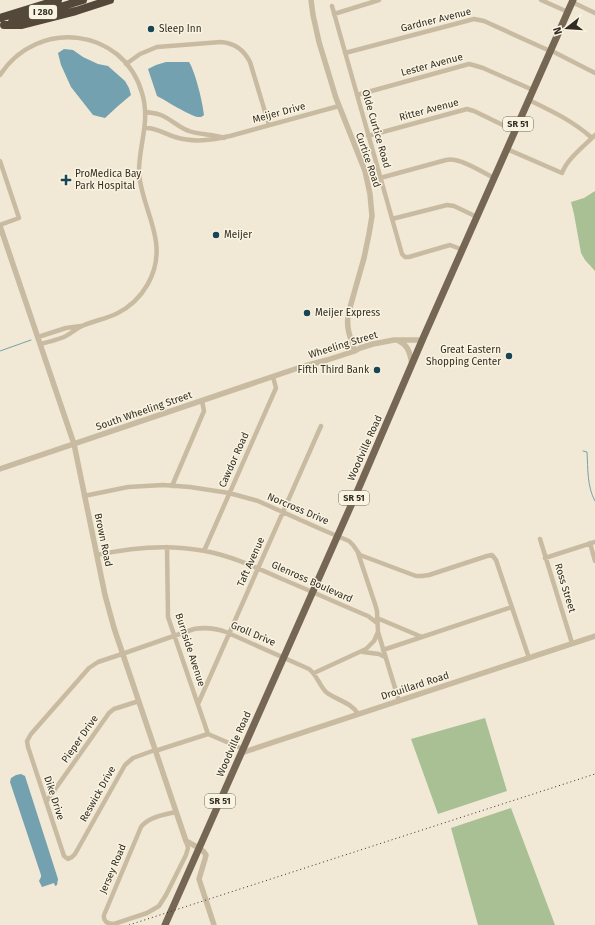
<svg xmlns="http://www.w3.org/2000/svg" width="595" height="925" font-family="'Fira Sans',sans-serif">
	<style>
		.green { fill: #a9c095 }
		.water { fill: #73a1af }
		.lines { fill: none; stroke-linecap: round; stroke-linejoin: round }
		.stream { stroke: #73a1af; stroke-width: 1 }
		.minor { stroke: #c9bba1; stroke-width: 4.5 }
		.tertiary { stroke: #c9bba1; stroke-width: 5.5 }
		.primary { stroke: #766654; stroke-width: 7 }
		.motorway { stroke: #54483b; stroke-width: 8 }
		.rail { stroke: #332c24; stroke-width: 1; stroke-dasharray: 1 3; stroke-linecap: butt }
		.poi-dot { fill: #194555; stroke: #f9f3e1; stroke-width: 1.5 }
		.labels { text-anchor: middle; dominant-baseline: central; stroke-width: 3; stroke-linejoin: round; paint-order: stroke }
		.shield { fill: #f9f3e1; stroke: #6e685d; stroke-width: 1 }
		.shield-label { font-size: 9px; font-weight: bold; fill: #332c24 }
		.street-label { font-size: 10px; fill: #332c24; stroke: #f9f3e1 }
		.poi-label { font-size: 10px; fill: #332c24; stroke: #f9f3e1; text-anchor: start }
	</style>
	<rect width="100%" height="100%" fill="#f1e9d5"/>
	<path class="green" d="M 595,191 L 595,271 L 585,260 L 581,253 L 574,214 L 571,202 L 584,198 Z
		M 485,718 L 507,791 L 438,814 L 411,739 Z
		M 511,808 L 555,925 L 478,925 L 451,828 Z"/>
	<path class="water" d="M 64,49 L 73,50 L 83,57 L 98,64 L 108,66 L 125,81 L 129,88 L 131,95 L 118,106 L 105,118 L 93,115 L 71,87 L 61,65 L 58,53 Z
		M 166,62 L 189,62 C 195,71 203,103 204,115 C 201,117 202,117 198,117 C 190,116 165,100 157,96 L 148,69 L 156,65 Z
		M 21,774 L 25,776 L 58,879 L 57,885 L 55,886 L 54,883 L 42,887 L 39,881 L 41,877 L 41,875 L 10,782 L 11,778 L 16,775 Z"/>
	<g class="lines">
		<path class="stream" d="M 0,351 L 31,340
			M 583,451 L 587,452 C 588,468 587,487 595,501"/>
		<path class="minor" d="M 541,0 L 568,12
			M 572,2 L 595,13
			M 332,6 L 402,254 L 405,257 L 409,257 L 450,245 L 463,250
			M 334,14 L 379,0
			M 550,50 L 595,73
			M 345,53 L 474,19 L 484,21 L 550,51
			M 126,64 L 140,54 L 157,47 L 221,42 C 234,43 244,50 250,62 L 269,125
			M 0,75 C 37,18 123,27 142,93 C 151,122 138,147 139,174 C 141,197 153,219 156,242 C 160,272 143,301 116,314 C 105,319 93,321 82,326 C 76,329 70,334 64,337 C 56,340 48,342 41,344
			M 357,95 L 469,64 L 473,65 L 483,68 L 533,90
			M 529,100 C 552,111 573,121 592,138
			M 146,112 C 151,113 156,113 161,115 C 171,119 179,128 189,131 C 200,135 213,134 224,138
			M 145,128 C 155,127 165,134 175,137 C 194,143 212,140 230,136 L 339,106
			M 368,136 L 467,109 L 474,111 L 515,131
			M 507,149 L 562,173 C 567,159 584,146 595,135
			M 0,161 L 19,218 L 0,225
			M 380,178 L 446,160 C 460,157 482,172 494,178
			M 392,219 L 447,205 L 454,206 L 477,217
			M 38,337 L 66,328 L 81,326
			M 172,486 L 204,411 L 202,401
			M 84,496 L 128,487 L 163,485 L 190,487 L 229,493 L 258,501 L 323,530 L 349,541 L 353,545 L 360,555 L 416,576 L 422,576 L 429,575 L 487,556 L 492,555 L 496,560 L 529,658
			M 540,539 L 572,643
			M 590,543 L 595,561
			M 167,547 L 168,617 L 208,734
			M 204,551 L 276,388 L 273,377
			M 358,553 L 375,604 L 377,611 L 378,632 L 399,701
			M 97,555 C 133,547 169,544 205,551 C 232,556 257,568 282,579 C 311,591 339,604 368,616 L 377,623
			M 545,558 L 595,542
			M 377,618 L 422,637
			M 383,650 L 512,607
			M 363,652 L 379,654 L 385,657
			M 122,654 L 98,662 L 89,668 L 31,734 L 27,741 L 28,747 L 63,853 L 64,856 L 68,859 L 72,857 L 75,854 L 125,765 L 133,758 L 155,750
			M 122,654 L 194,629 C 206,627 215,628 226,632 L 309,669 C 317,675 319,685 326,692 C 336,700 351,702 358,714
			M 314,673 L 366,649 L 374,641 L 378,632
			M 198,704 L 321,426
			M 155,751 L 208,734 L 243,749
			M 46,802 L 109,713 L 114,709 L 139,701
			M 175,812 C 164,815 148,817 141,827 L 104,915 C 103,921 107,924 114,924 L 147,913 L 154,909 L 159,906 L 166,895 L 186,855 L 188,848 L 186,841"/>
		<path class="tertiary" d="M 311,0 L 313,15 L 319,42 L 336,98 L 365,171 L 370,194 L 372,216 L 369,234 L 364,258 L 349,311 C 345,325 350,338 355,351
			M 0,226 L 74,444 L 105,595 L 114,628 L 186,841 L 199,848 L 204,852 L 206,855 L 205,859 L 199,879 L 214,925
			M 399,341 C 409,346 410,354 412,364
			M 0,469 L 301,367 L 327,360 L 355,351 L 360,348 L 373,344 L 394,340 L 422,340
			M 241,753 L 595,636"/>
		<path class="primary" d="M 165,925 L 357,492 L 424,336 L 573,0"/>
		<path class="motorway" d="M 0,18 L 58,0
			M 12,22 L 83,0
			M 4,25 L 21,25 L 76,11 L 110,0"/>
		<path class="rail" d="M 129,925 L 595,774"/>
	</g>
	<g class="poi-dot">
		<circle cx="151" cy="29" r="4"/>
		<path d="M64 174h4v4h4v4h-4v4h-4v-4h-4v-4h4z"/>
		<circle cx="216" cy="235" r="4"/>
		<circle cx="307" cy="313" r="4"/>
		<circle cx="509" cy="356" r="4"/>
		<circle cx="377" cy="370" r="4"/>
	</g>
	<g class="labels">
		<g class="shield">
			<rect x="29" y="5" width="28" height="14" rx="3"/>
			<rect x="503" y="117" width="30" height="14" rx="3"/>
			<rect x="339" y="491" width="30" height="14" rx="3"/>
			<rect x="205" y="794" width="30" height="14" rx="3"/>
		</g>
		<g class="shield-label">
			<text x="43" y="12">I 280</text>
			<text x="518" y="124">SR 51</text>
			<text x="354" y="498">SR 51</text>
			<text x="220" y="801">SR 51</text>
		</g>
		<g class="street-label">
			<text transform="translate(436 20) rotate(-14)">Gardner Avenue</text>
			<text transform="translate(432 65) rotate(-15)">Lester Avenue</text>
			<text transform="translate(429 110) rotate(-15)">Ritter Avenue</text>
			<text transform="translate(279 113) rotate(-15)">Meijer Drive</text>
			<text transform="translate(376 129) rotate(74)">Olde Curtice Road</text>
			<text transform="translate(368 160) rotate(71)">Curtice Road</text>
			<text transform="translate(343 345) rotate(-17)">Wheeling Street</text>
			<text transform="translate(144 411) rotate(-19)">South Wheeling Street</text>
			<text transform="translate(365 448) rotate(-66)">Woodville Road</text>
			<text transform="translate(234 460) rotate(-66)">Cawdor Road</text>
			<text transform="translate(298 509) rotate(23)">Norcross Drive</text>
			<text transform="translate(103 540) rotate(78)">Brown Road</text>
			<text transform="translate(251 562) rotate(-66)">Taft Avenue</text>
			<text transform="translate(312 582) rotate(24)">Glenross Boulevard</text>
			<text transform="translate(565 588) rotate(73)">Ross Street</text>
			<text transform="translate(253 634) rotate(23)">Groll Drive</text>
			<text transform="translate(190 650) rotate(72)">Burnside Avenue</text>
			<text transform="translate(415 686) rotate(-18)">Drouillard Road</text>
			<text transform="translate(80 739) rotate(-55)">Pieper Drive</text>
			<text transform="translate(234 744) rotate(-66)">Woodville Road</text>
			<text transform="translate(98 794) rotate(-61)">Reswick Drive</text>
			<text transform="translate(54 798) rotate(72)">Dike Drive</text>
			<text transform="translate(113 869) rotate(-67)">Jersey Road</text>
		</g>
		<g class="poi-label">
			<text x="159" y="29">Sleep Inn</text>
			<text x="75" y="174">ProMedica Bay<tspan x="75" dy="12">Park Hospital</tspan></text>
			<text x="224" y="235">Meijer</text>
			<text x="315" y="313">Meijer Express</text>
			<text x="501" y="350" text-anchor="end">Great Eastern<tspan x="501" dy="12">Shopping Center</tspan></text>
			<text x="369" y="370" text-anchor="end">Fifth Third Bank</text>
		</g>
	</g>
	<g transform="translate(567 28) rotate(253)" stroke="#f9f3e1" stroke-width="3" paint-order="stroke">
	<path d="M0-3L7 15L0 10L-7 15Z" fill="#332c24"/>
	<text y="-6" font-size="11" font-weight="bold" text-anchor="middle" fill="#332c24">N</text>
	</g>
</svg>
